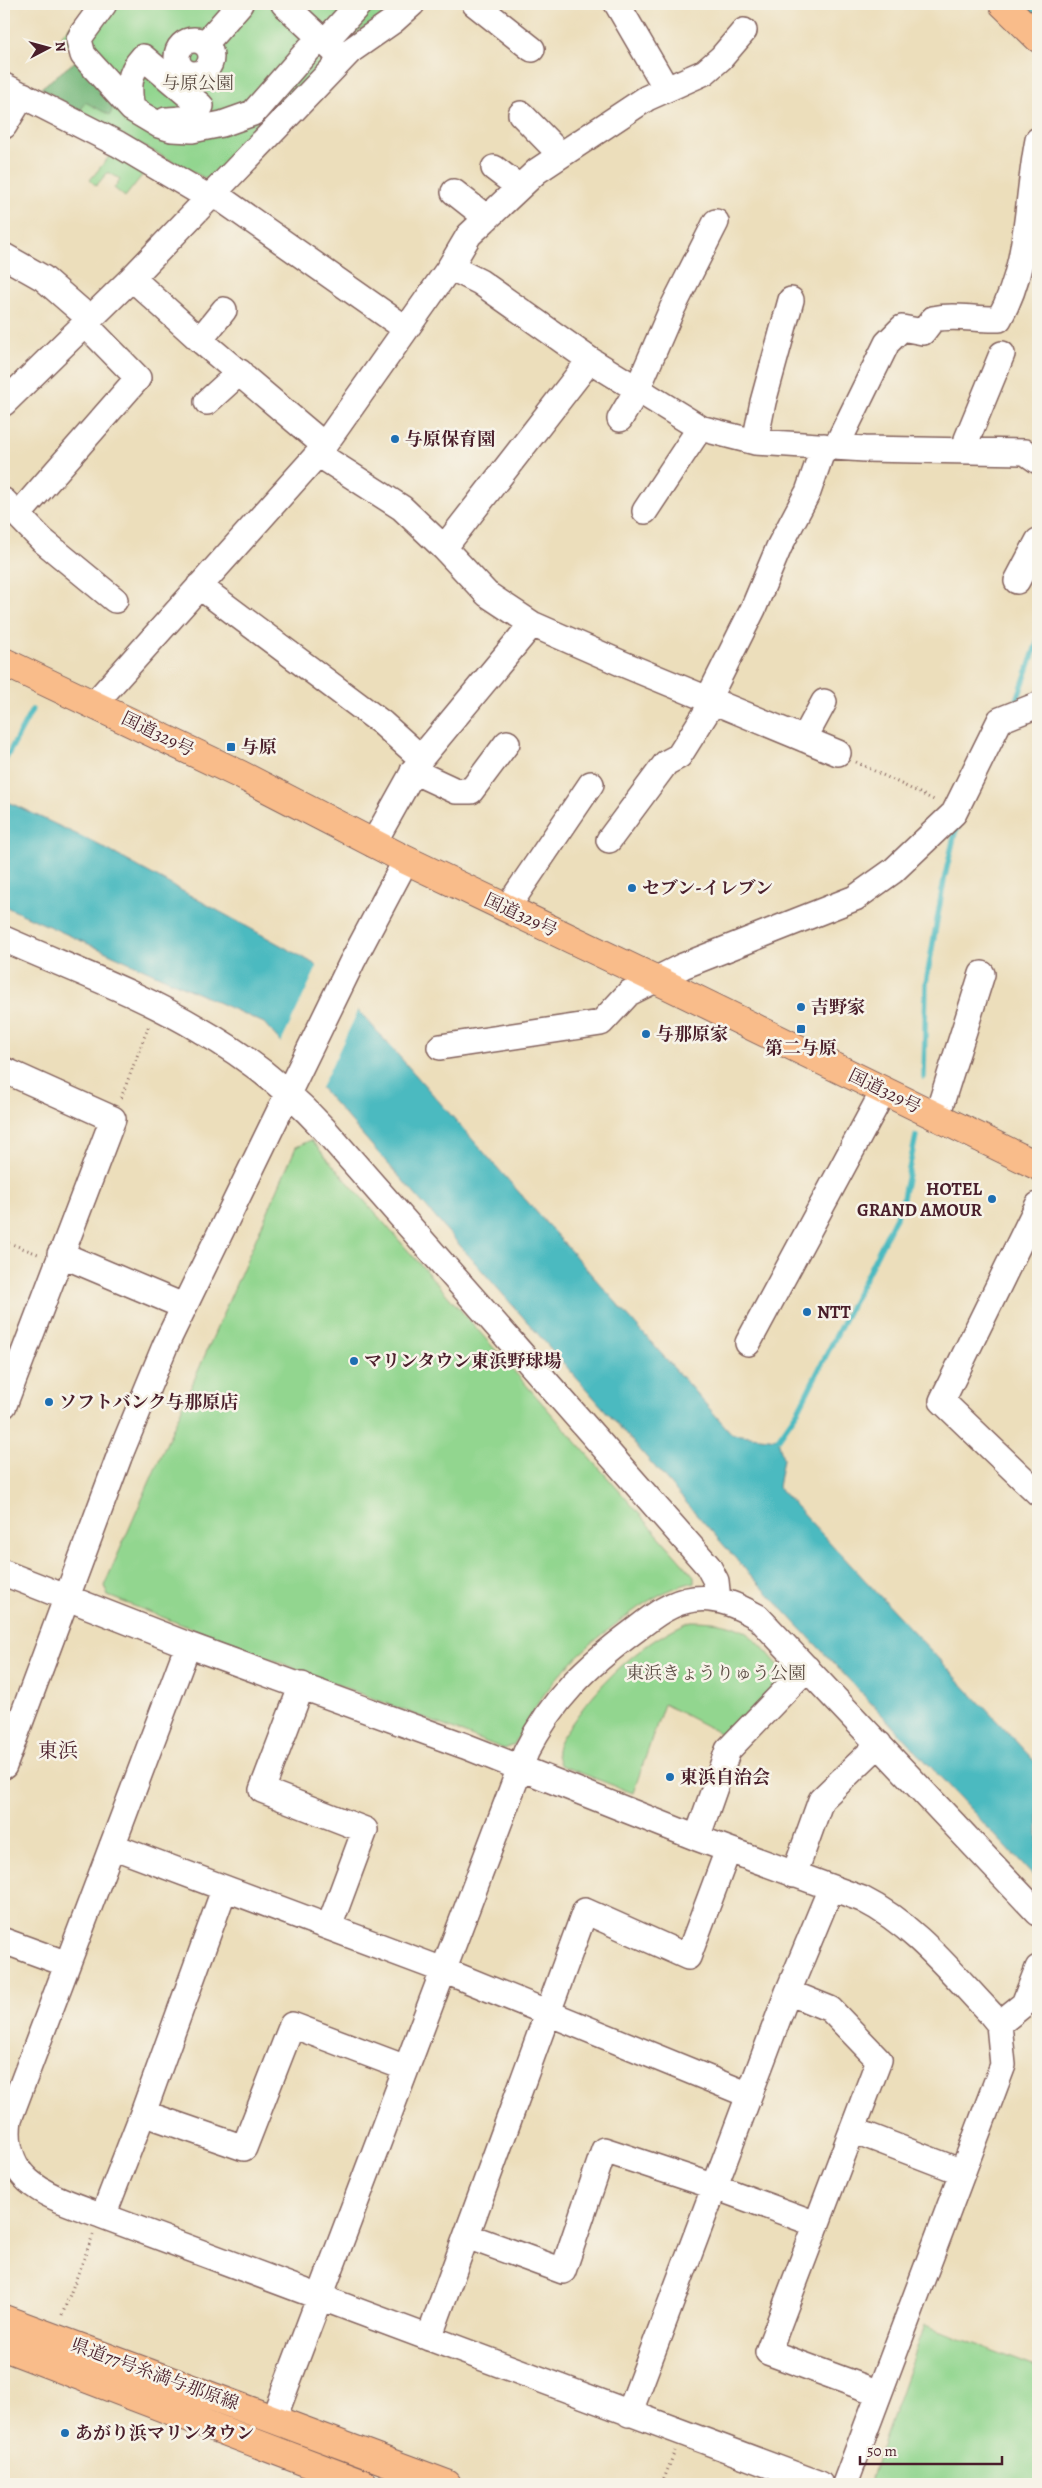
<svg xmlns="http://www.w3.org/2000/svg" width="1042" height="2488" font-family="Alegreya,'Noto Serif JP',serif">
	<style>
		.green { fill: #92d68f; stroke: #6e7a5d }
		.forest { fill: #75b77a; stroke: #606b52 }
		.water { fill: #4bbac0; stroke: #4a6c76 }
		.pier { fill: #ecdebb }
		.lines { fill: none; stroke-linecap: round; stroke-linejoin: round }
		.stream { stroke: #4bbac0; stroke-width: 5.5 }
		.minor-casing { stroke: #83625d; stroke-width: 28 }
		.major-casing { stroke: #83625d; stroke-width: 30 }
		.highway-casing { stroke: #83625d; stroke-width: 30 }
		.path { stroke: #83625d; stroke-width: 3; stroke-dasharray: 1 4; stroke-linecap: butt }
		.minor { stroke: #fff; stroke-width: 25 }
		.major { stroke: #f9bc8a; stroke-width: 28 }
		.highway { stroke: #f9bc8a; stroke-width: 28 }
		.poi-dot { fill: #1f6fb2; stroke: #f7f3e8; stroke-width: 2 }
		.labels { text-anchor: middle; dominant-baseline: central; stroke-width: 5; stroke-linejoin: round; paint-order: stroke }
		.park-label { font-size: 18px; fill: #5c4d44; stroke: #f7f3e8 }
		.poi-label { font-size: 18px; font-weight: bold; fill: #4a1f2b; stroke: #f7f3e8; text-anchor: start }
		.street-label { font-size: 18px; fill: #4a1f2b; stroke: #f7f3e8 }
		.quarter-label { font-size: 20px; fill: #4a1f2b; stroke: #f7f3e8 }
	</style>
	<rect width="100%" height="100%" fill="#f7f3e8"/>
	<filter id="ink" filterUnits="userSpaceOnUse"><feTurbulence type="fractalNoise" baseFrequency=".02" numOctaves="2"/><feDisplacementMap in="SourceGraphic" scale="10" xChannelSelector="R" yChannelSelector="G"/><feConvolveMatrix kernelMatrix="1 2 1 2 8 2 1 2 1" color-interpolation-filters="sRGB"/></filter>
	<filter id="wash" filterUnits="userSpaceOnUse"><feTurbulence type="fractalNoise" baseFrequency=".0096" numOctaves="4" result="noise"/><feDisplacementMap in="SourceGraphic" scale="20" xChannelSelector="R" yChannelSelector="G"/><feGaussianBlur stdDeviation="1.12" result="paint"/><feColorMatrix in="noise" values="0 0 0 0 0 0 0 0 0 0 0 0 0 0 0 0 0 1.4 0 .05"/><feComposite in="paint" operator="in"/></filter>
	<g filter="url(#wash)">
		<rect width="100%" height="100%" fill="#ecdebb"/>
		<path class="green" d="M 91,4 L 349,4 L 324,32 L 345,44 L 214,183 L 113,130 L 41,88 L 77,60 L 62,35 Z
			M 370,4 L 401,4 L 346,40 L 344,38 Z
			M 112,153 L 144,173 L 125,197 L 114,188 L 120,179 L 108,172 L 96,186 L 90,180 Z
			M 311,1140 L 694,1576 L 694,1582 C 663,1590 645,1602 620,1621 C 570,1658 542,1689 514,1745 L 504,1749 L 108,1596 L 104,1586 L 296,1147 Z
			M 691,1621 C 747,1621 752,1636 787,1675 L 731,1739 L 664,1704 L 633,1793 L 560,1765 C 559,1760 556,1755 557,1750 C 558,1740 567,1730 572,1723 C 602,1680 642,1641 691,1621 Z
			M 925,2325 L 1038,2368 L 1038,2484 L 872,2484 L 871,2477 Z"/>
		<path class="forest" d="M 77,60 L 114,104 L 110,115 L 85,102 L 80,112 L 41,88 Z"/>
		<path class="water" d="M 4,800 L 95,843 L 313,963 L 361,1013 L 732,1434 L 778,1439 L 783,1459 L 778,1487 L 1038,1765 L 1038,1881 L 743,1567 L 264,1023 L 4,906 Z"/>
		<path class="pier" d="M 318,965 L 360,1007 L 320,1090 L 280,1045 Z"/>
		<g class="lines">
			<path class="stream" d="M 1031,4 L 1036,21
				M 1015,706 L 1038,640
				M 4,762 L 32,710
				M 924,1077 L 926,983 L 944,880 L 955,833 L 961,820
				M 778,1439 L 799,1409 L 901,1207 L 916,1136"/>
		</g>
	</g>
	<g filter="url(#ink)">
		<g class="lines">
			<defs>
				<path id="minor" d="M 104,4 L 82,34 L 79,40 L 83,55 L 132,109 L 159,125 L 172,129 L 192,130 L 222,124 L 253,113 L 310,48 L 329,37 L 359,4
					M 284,4 L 333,50
					M 475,4 L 532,49
					M 617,4 L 666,88
					M177 57a17 17 0 1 1 34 0a17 17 0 1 1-34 0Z
					M 205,44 L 240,4
					M 4,86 L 118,144 L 201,193 L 223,200 L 405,328
					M 132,109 C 128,88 128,73 143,57 L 201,106 C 194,120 181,119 166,120
					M 521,114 L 560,154
					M 4,126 L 23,95
					M 494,168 L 519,187
					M 454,192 L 487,218
					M 4,256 L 43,278 L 90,319
					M 450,267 L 469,235 L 537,171 L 647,98 L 705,72 L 721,58 L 744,31
					M 132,278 L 200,340 L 324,445
					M 200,340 L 224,310
					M 590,360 L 444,548 L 487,594 L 532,624 L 623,664 L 838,753
					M 207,402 L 240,372
					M 4,403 L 132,278 L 350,51 L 393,21 L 412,4
					M 620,419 L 637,390 L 672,309 L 716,222
					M 755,442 L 763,402 L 791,300
					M 836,447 L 887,343 L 902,328 L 923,332 L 933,319 C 955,314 976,320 999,319 C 1030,265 1026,200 1038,140
					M 965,451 L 967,439 L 1002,354
					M 318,454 L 402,508 L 444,548
					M 4,501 L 42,540 L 115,600
					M 645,511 L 700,428
					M 18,515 L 138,378 L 84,323
					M 1017,581 L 1038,541
					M 199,586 L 382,723 L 421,758
					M 708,699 L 753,609 L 779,547 L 808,492 L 824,446
					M 95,703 L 318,454 L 450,267 L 480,282 L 590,360 L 700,428 L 755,442 L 865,449 L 1025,452 L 1038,461
					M 804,739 L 824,702
					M 413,771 L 456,791 L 471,791 L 507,743
					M 609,840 L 666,763 L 679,756 L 713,702
					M 373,844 L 421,758 L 532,624
					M 507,908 L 591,784
					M 4,939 C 69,968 139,993 200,1030 C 246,1056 289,1091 324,1129 L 708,1566 L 716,1581 L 718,1600
					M 440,1047 L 601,1023 L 629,993 L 683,966 L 855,898 L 893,871 L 954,813 L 1000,720 L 1038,705
					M 4,1070 L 113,1119 L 4,1405
					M 937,1116 L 982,974
					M 1038,1205 L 942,1401 L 1038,1493
					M 60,1254 L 183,1306
					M 748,1343 L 884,1090
					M 4,1573 L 188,1645 L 465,1746 L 697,1838 L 862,1899 C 914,1925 950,1971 990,2013 L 999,2024 L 1003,2065 L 845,2484
					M 188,1645 L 9,2119 C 0,2186 54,2197 103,2216 L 820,2484
					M 302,1685 L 262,1790 L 365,1830 L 329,1927
					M 4,1766 L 119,1457 L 165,1346 L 352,962 L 406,860
					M 697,1838 L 728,1750 L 807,1668
					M 112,1846 L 443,1970 L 749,2095
					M 794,1875 L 821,1800 L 879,1744
					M 4,1941 L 67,1964
					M 788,1992 L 830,2009 L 879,2060 L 768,2352 L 879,2393
					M 999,2024 L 1024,2004 L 1038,1968
					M 143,2113 L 244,2148 L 292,2025 L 406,2068
					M 853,2130 L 962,2172
					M 103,2216 L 143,2113 L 224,1890
					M 467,2236 L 563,2271 L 604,2150 L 713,2186 L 816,2224
					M 429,2338 L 585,1911 L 688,1957 L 728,1850
					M 629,2414 L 788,1992 L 831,1888
					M 274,2418 L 526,1752 C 553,1698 587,1666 634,1631 C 652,1617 670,1602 694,1599 C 718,1596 738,1606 758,1617 L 1038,1913"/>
				<path id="major" d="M 4,2319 L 447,2484
					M 4,2347 L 363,2484"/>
				<path id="highway" d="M 1003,4 L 1038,38
					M 4,662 L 241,775 L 406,860 L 657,980 L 1038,1166"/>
			</defs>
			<use href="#minor" class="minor-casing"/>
			<use href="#major" class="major-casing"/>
			<use href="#highway" class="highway-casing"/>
			<path class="path" d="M 856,762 L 936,801
				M 121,1098 L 149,1025
				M 4,1241 L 38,1254
				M 62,2315 L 93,2235
				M 662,2484 L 675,2451"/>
			<use href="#minor" class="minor"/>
			<use href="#major" class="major"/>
			<use href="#highway" class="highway"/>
		</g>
	</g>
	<g class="poi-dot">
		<circle cx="395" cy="439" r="5"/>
		<rect x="226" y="742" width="10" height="10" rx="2.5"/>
		<circle cx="632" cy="888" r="5"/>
		<circle cx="801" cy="1007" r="5"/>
		<rect x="796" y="1024" width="10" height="10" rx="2.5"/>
		<circle cx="646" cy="1034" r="5"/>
		<circle cx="992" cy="1199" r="5"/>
		<circle cx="807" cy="1312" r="5"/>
		<circle cx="354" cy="1361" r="5"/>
		<circle cx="49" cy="1402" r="5"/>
		<circle cx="670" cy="1777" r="5"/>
		<circle cx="65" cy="2433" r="5"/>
	</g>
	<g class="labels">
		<g class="park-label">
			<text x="198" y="83">与原公園</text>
			<text x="716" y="1673">東浜きょうりゅう公園</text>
		</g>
		<g class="poi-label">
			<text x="405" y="439">与原保育園</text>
			<text x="241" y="747">与原</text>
			<text x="642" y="888">セブン-イレブン</text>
			<text x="811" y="1007">吉野家</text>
			<text x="656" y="1034">与那原家</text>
			<text x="801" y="1048" text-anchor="middle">第二与原</text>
			<text x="982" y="1189" text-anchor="end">HOTEL<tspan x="982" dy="21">GRAND AMOUR</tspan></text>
			<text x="817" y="1312">NTT</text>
			<text x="364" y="1361">マリンタウン東浜野球場</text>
			<text x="59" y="1402">ソフトバンク与那原店</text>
			<text x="680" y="1777">東浜自治会</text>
			<text x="75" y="2433">あがり浜マリンタウン</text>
		</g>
		<g class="street-label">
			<text transform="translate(158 734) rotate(26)">国道329号</text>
			<text transform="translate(521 915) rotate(25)">国道329号</text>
			<text transform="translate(885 1091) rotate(26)">国道329号</text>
			<text transform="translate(155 2374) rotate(20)">県道77号糸満与那原線</text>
		</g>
		<g class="quarter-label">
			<text x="58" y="1750">東浜</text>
		</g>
	</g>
	<rect width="1042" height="2488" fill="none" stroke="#f7f3e8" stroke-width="20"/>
	<g transform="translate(48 48) rotate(84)" stroke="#f7f3e8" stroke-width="4" paint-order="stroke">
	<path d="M0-4L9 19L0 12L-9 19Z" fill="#4a1f2b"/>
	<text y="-8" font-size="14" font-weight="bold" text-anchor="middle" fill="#4a1f2b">N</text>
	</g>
	<path d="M860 2456v8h142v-8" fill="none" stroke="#4a1f2b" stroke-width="2.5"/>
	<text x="867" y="2456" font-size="15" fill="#4a1f2b" stroke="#f7f3e8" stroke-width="4" paint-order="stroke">50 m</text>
</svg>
